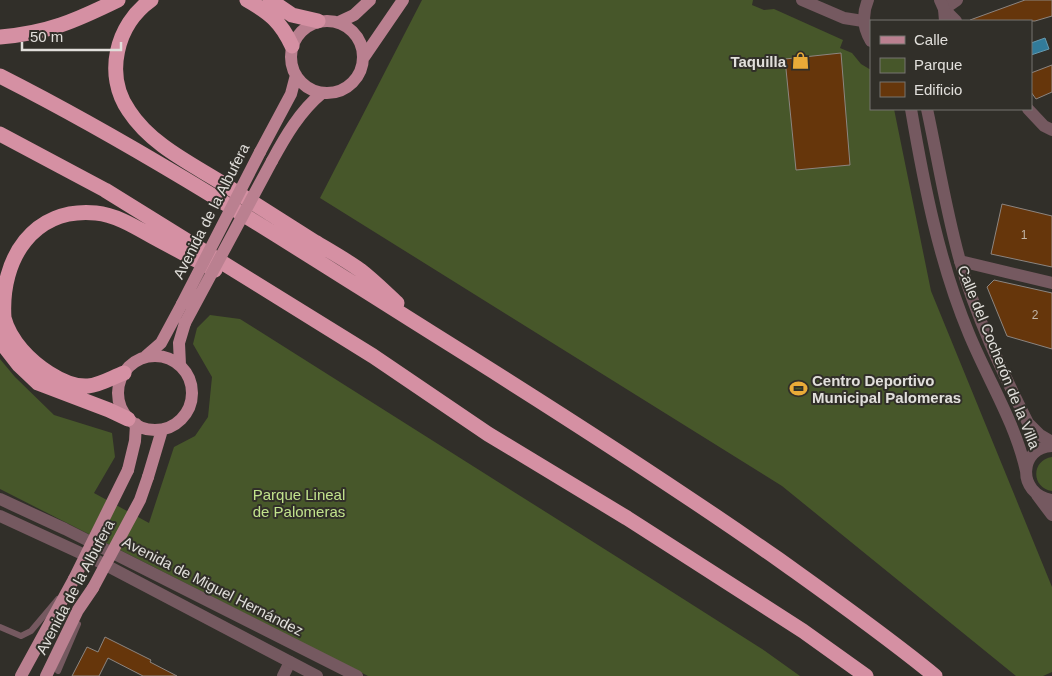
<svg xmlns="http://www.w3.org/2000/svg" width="1052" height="676" font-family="Arial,sans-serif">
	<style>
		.green { fill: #47572a }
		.water { fill: #327b9a; stroke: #6699ae }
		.building { fill: #66360b; stroke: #8c8580 }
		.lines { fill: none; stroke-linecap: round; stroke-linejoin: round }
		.service { stroke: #755960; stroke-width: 6 }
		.minor { stroke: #755960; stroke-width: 12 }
		.tertiary { stroke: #755960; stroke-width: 12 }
		.primary { stroke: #ba8090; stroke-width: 12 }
		.motorway { stroke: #d590a3; stroke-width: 15 }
		.primary-bridge { stroke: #ba8090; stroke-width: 12 }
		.labels { text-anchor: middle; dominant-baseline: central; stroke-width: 4; stroke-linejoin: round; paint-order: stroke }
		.number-label { font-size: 12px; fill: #c2b5a7 }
		.poi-label { font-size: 15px; font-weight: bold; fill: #e1dfdb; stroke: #312f29; text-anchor: end }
		.street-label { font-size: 15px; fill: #e1dfdb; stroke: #312f29 }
		.park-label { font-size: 15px; fill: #c1e28c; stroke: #312f29 }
	</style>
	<rect width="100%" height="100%" fill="#312f29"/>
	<path class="green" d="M 422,0 L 753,0 L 752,5 L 764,10 L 774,9 L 843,40 L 840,48 L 852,53 L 861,64 L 871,70 L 871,109 L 894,109 L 931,291 L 1052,587 L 1052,672 L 1043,676 L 1016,676 L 782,486 L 320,198 Z
		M 210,315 L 240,319 L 644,574 L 765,651 L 800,676 L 368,676 L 0,489 L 0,359 L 15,377 L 54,415 L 112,433 L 115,457 L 94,493 L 149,523 L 174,447 L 195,436 L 208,417 L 212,377 L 193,344 L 197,328 Z
		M 1052,457 L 1052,491 C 1031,488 1031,460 1052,457 Z"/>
	<path class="water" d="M 1045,38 L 1049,49 L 1031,55 L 1031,43 Z"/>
	<path class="building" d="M 1025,0 L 1052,0 L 1052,16 L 1035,21 L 970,21 L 970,20 Z
		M 841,53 L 850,165 L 796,170 L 785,59 Z
		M 1052,65 L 1052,92 L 1036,99 L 1031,92 L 1031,73 Z
		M 1002,204 L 1052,216 L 1052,267 L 991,254 Z
		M 994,280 L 1052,293 L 1052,349 L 1007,336 L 987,287 Z
		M 105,637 L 151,660 L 150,662 L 177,676 L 143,676 L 108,658 L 99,676 L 72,676 L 87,647 L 98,652 Z"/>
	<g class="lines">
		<path class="service" d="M 0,627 L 21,636 L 31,631 L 58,599
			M 58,671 L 78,624"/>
		<path class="minor" d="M 802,0 L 844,18 L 863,21
			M 956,21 L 944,9 L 957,0
			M 1028,109 L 1044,126 L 1052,130
			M 960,261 L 1052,283
			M 283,676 L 290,662"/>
		<path class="tertiary" d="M 868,0 C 862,14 863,28 871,41
			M 940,0 L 944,9 L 945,21
			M 911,109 C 924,185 939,262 969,334 C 988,380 1015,422 1026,471
			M 927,109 C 938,160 946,211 960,261 C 976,317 1002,371 1028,423 L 1040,435 L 1052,442
			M 1052,446 C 1019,447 1016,494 1052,500
			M 1037,495 L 1052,515
			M 0,499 L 65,529 L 357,676
			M 0,516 L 100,562 L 317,676"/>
		<path class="primary" d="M291 57a36 36 0 1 1 72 0a36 36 0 1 1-72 0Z
			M 339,22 L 354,15 L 370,0
			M 364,57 L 403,0
			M 260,152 L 291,94 L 296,75
			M 272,161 C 285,137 300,111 322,93
			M118 393a37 37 0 1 1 74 0a37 37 0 1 1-74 0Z
			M 146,356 L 161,343 L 182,304
			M 180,365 L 179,343 L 185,323
			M 128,470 L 135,441 L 136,424
			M 148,477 L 162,430
			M 21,676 L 74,579
			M 46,676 L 78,610 L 93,588"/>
		<path class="motorway" d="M 151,0 C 116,25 104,75 129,111 C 151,145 192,164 225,185 C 255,204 285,223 315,242 C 330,251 346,260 360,270 C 373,280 385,292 397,303
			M 247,0 C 270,13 281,22 292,46
			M 270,0 L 292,15 L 318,21
			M 0,37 C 48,33 75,21 118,0
			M 0,76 C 150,152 290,244 432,333 C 549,406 665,480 778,559 C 831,597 885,635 935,676
			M 0,134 L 105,190 L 373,356 L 488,434 L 627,518 L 803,631 L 866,676
			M 0,337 L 4,346 L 19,365 L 38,383 L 109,410 L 128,419
			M 124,373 C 113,377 100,385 88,386 C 75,387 60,380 49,373 C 30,361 10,341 4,318 C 0,258 34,207 96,213 C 117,215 137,228 155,238 C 175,249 195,259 215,270"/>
		<path class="primary-bridge" d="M 182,304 L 260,152
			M 185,323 L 272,161
			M 74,579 L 128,470
			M 93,588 L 140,500 L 148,477"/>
	</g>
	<defs>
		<symbol id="shop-bare" viewBox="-9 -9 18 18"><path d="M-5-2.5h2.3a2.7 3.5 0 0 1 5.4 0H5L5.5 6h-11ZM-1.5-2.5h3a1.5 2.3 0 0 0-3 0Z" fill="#e9ab38" stroke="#312f29" stroke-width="2.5" paint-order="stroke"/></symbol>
		<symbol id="stadium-bare" viewBox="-9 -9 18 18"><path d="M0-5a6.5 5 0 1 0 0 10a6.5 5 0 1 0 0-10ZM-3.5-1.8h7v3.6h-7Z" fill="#e9ab38" stroke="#312f29" stroke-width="2.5" paint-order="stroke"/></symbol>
	</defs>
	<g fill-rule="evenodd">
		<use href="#shop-bare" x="788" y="48" width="25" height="25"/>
		<use href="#stadium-bare" x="786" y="376" width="25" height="25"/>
	</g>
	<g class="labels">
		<g class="number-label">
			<text x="1024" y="235">1</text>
			<text x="1035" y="315">2</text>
		</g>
		<g class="poi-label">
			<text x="786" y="61">Taquilla</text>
			<text x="812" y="380" text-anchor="start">Centro Deportivo<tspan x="812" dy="17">Municipal Palomeras</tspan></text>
		</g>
		<g class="street-label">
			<text transform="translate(211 211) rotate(-63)">Avenida de la Albufera</text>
			<text transform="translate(999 357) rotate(68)">Calle del Cocherón de la Villa</text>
			<text transform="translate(213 586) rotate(27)">Avenida de Miguel Hernández</text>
			<text transform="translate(75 587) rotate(-62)">Avenida de la Albufera</text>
		</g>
		<g class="park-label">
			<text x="299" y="494">Parque Lineal<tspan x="299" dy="17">de Palomeras</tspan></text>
		</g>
	</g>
	<rect x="870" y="20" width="162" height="90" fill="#312f29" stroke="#777570"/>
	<rect x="880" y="36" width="25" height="8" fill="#ba8090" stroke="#777570"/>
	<text x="914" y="45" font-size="15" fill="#e1dfdb">Calle</text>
	<rect x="880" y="58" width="25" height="15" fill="#47572a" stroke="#777570"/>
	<text x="914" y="70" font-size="15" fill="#e1dfdb">Parque</text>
	<rect x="880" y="82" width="25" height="15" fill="#66360b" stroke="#777570"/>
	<text x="914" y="95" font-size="15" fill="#e1dfdb">Edificio</text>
	<path d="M22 42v8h99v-8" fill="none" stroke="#e1dfdb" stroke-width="2.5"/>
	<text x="30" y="42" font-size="15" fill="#e1dfdb" stroke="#312f29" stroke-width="4" paint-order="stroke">50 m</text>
</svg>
